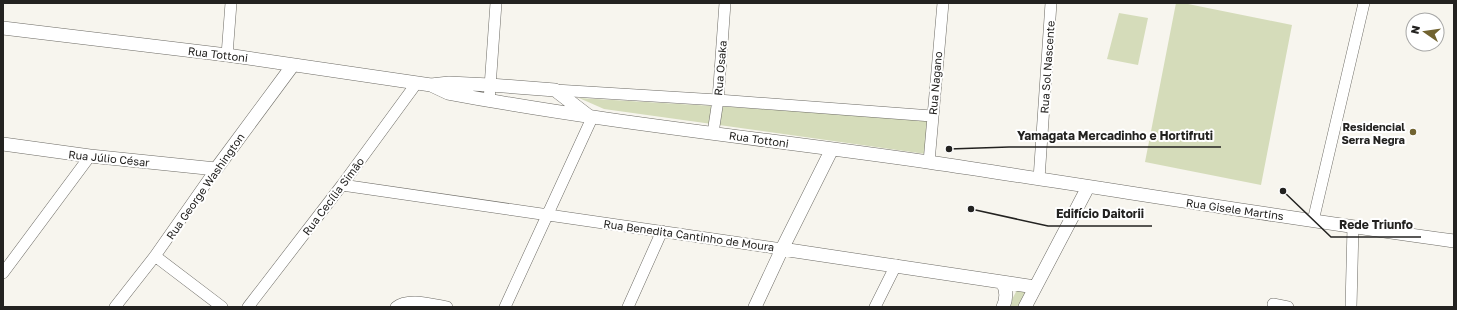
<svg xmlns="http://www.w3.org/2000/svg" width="1457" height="310" font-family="'Golos Text',sans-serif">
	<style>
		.green { fill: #d5dcba }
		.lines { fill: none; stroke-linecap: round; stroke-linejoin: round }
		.minor-casing { stroke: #6d6b65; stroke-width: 12 }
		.tertiary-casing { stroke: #6d6b65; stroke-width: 14 }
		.minor { stroke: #fff; stroke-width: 11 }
		.tertiary { stroke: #fff; stroke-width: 13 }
		.poi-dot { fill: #716330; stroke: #fff; stroke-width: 1.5 }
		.labels { text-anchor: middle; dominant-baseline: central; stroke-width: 4; stroke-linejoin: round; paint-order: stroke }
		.street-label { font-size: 11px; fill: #232220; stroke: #fff }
		.poi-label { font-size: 11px; font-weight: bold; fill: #232220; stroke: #fff; text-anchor: end }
		.leader { fill: none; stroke: #232220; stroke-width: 1.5 }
		.callout-dot { fill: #232220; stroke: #fff; stroke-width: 1.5 }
		.callout-label { font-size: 12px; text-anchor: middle; font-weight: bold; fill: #232220; stroke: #fff; stroke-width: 4; stroke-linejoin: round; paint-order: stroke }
	</style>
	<rect width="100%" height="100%" fill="#f7f5ee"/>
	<path class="green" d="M 1176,3 L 1183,3 L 1292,25 L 1261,185 L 1145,162 Z
		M 1119,13 L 1148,18 L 1138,65 L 1107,59 Z
		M 579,98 L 929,119 L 926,154 L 604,109 Z
		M 1017,290 L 1026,292 L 1018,307 L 1008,307 Z"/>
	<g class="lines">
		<defs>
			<path id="minor" d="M 227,55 L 231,3
				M 555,90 L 718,100 L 932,116
				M 489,101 L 496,3
				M 713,133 L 718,100 L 725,3
				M 929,162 L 943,3
				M 1039,179 L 1051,3
				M 342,185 L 782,249
				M 1313,221 L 1364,3
				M 155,256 L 222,307
				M 3,273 L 90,156
				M 1273,304 L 1288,307
				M 115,307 L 155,256 L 216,169
				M 248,307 L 342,185 L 416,84
				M 396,307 C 409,297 433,305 447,307
				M 505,307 L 592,118
				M 628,307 L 662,231
				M 875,307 L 896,265
				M 1351,307 L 1353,227"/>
			<path id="tertiary" d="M 3,28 L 227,55 L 431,85 L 449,83 L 490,85 L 555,90 L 590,117
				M 431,85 L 448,93 C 607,123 768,139 928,162 C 1104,188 1278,217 1454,241
				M 3,144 L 90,156 L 216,169 L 293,65
				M 782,249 L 1035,287
				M 1002,282 C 1007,290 1007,298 1003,307
				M 755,307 L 782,249 L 832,149
				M 1025,307 L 1088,187"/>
		</defs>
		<use href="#minor" class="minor-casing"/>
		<use href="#tertiary" class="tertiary-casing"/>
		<use href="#minor" class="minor"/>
		<use href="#tertiary" class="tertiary"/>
	</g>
	<circle class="poi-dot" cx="1413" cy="132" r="4"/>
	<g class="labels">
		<g class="street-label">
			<text transform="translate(218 54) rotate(7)">Rua Tottoni</text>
			<text transform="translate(1047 67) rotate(-86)">Rua Sol Nascente</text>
			<text transform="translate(720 68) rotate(-85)">Rua Osaka</text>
			<text transform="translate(935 83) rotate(-85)">Rua Nagano</text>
			<text transform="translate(759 139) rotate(8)">Rua Tottoni</text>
			<text transform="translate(109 158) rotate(6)">Rua Júlio César</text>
			<text transform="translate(205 186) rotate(-55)">Rua George Washington</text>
			<text transform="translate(333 196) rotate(-53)">Rua Cecília Simão</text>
			<text transform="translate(1235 209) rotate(8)">Rua Gisele Martins</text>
			<text transform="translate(689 235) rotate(8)">Rua Benedita Cantinho de Moura</text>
		</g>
		<g class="poi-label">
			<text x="1405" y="126">Residencial<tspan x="1405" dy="13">Serra Negra</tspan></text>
		</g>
	</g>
	<path class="leader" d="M949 149L1009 147H1221M971 209L1048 226H1152M1283 191L1331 237H1421"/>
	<g class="callout-dot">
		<circle cx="949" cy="149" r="4"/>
		<circle cx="971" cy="209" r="4"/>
		<circle cx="1283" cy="191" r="4"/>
	</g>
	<g class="callout-label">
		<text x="1115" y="140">Yamagata Mercadinho e Hortifruti</text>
		<text x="1100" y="218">Edifício Daitorii</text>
		<text x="1376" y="229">Rede Triunfo</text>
	</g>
	<rect width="1457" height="310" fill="none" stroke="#232220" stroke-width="8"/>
	<g transform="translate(1425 32) rotate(283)"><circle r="19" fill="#ffffff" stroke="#a7a7a6"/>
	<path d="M0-3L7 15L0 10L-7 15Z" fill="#716330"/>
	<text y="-6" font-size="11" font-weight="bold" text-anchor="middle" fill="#232220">N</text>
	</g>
</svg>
